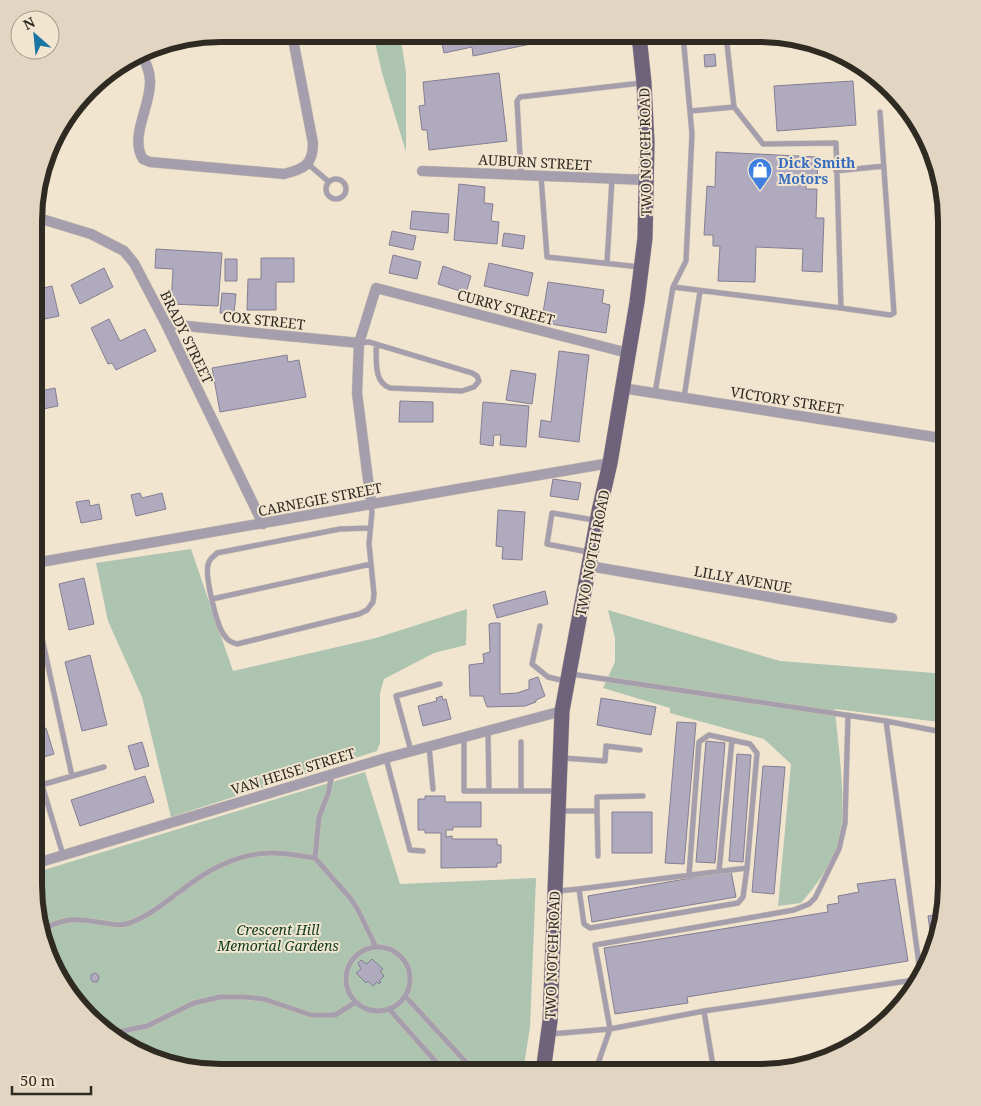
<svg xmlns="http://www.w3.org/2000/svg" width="981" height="1106" font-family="'Noto Serif',serif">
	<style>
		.green { fill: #adc4b1 }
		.building { fill: #b0aabf; stroke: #847e92 }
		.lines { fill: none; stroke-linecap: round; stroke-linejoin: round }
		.lane-casing { stroke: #cfc3b1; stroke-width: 6 }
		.street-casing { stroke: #cfc3b1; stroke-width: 11 }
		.primary-casing { stroke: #cfc3b1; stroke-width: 16 }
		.lane { stroke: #a59eac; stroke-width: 5 }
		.street { stroke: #a59eac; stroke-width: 10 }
		.primary { stroke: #6f637b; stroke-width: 15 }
		.labels { text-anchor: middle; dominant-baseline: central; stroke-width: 4; stroke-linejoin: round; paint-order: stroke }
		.street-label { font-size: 14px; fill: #2f2a22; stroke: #f2e5d0 }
		.shop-label { font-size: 14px; font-weight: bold; fill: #366cbe; stroke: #f2e5d0; text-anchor: start }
		.park-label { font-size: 14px; font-style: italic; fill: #0a3c1b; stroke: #f2e5d0 }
		.rim { fill: none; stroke: #2f2a22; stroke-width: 6 }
	</style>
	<rect width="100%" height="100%" fill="#f2e5d0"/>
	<path class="green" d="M 373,34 L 400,34 L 406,72 L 406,152 L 382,73 Z
		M 191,549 L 233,671 L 376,638 L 467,609 L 466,645 L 434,653 L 384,679 L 380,693 L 380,743 L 377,751 L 171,817 L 142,697 L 108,621 L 96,563 Z
		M 608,610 L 780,661 L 947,674 L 947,723 L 835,709 C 838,748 849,811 837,848 C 829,868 815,887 801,903 L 778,906 L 791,764 L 764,739 L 670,713 L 670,708 L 603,688 L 615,662 L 615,638 Z
		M 365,772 L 400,884 L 536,878 L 530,1027 L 523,1072 L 300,1072 L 292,1068 L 262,1072 L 210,1072 L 128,1047 L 65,988 L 44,944 L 34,896 L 34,873 Z"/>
	<path class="building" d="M 440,34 L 574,35 L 473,56 L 472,47 L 444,53 Z
		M 715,54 L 716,66 L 705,67 L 704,55 Z
		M 499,73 L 507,141 L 429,150 L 427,130 L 422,130 L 419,106 L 425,105 L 423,82 Z
		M 853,81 L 856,125 L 777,131 L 774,86 Z
		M 716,152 L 818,157 L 817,183 L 806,183 L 806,189 L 817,189 L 816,218 L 824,218 L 822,272 L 802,271 L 803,249 L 756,247 L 755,282 L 718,281 L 720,246 L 713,246 L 713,235 L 704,235 L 707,186 L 715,187 Z
		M 459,184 L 485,187 L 484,203 L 493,204 L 491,221 L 499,222 L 497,244 L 454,240 Z
		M 412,211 L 449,214 L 448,233 L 410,229 Z
		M 392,231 L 416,236 L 413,250 L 389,245 Z
		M 504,233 L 525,236 L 523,249 L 502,246 Z
		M 156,249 L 222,253 L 218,306 L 171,304 L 173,269 L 155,268 Z
		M 393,255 L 421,262 L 417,279 L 389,273 Z
		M 261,258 L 294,258 L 294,282 L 276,282 L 276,310 L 247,310 L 248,279 L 261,279 Z
		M 225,259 L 237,259 L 237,281 L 225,281 Z
		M 489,263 L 533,273 L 528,296 L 484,286 Z
		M 443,266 L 471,276 L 466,293 L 438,284 Z
		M 104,268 L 113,287 L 80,304 L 71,285 Z
		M 548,282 L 604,290 L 602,303 L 610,305 L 606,333 L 551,324 L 553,315 L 543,313 Z
		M 52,286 L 59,316 L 45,319 L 41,302 L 35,304 L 35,290 Z
		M 222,293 L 236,294 L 234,314 L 220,313 Z
		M 109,319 L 120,341 L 145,329 L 156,351 L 116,370 L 112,363 L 108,364 L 91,328 Z
		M 559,351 L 589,355 L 579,442 L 539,437 L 541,420 L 551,422 Z
		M 287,355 L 288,362 L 299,360 L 306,397 L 220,412 L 212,368 Z
		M 511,370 L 536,374 L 532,404 L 506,400 Z
		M 55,388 L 58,406 L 43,409 L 40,391 Z
		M 400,401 L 433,402 L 433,422 L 399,422 Z
		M 483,402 L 529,406 L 526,447 L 500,445 L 501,435 L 494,435 L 493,446 L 480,444 Z
		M 553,479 L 581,483 L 578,500 L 550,496 Z
		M 140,493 L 142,498 L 162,493 L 166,509 L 136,516 L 131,495 Z
		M 89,500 L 90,506 L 99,504 L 102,519 L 81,523 L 76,502 Z
		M 498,510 L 525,512 L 522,560 L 502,559 L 503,547 L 496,546 Z
		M 84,578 L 94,624 L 69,630 L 59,584 Z
		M 545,591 L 548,604 L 497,618 L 493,605 Z
		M 494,623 L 500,623 L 500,694 L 517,693 L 529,689 L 529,680 L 538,677 L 545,696 L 536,700 L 536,702 L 525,706 L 487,707 L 483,696 L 470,696 L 469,665 L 484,663 L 483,654 L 490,652 L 489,624 Z
		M 90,655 L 107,725 L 82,731 L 65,662 Z
		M 442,696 L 443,700 L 446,699 L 451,719 L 423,726 L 418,706 L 437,701 L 436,698 Z
		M 601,698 L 656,707 L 651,735 L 597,725 Z
		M 677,722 L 696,723 L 684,864 L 665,863 Z
		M 46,728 L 54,754 L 34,760 L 34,732 Z
		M 706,741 L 725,743 L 715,863 L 696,862 Z
		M 142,742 L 149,766 L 135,770 L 128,746 Z
		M 737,754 L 751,755 L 743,862 L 729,861 Z
		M 763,766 L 785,767 L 774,894 L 752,892 Z
		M 145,776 L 154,802 L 80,826 L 71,800 Z
		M 425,796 L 445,796 L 445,802 L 481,802 L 481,827 L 453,827 L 453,830 L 446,830 L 446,837 L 452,836 L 452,839 L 497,839 L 497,845 L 501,845 L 501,863 L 497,863 L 497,867 L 441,868 L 441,833 L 425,833 L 425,830 L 418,830 L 418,799 L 425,799 Z
		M 612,812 L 652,812 L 652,853 L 612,853 Z
		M 731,871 L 736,897 L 592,922 L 588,896 Z
		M 895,879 L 908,961 L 687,997 L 688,1003 L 615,1014 L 604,948 L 828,912 L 827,905 L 839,903 L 838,896 L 859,892 L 857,884 Z
		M 941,914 L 932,945 L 928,916 Z
		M 372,959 L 383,969 L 380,971 L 384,976 L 379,981 L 381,982 L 379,984 L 377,982 L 373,986 L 368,981 L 366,983 L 356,973 L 361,969 L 358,963 L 361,960 L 367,964 Z
		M 95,973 L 98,975 L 99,978 L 97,982 L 93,982 L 91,979 L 91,975 Z"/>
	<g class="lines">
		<defs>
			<path id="lane" d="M 726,35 L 734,107
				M 308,164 L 329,182
				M 836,171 L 884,166
				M 521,175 L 517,101 L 520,97 L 641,83
				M 541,176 L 547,257 L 640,267
				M326 189a10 10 0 1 1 20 0a10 10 0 1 1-20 0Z
				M 607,263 L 612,179
				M 673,287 L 841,308 L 836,143 L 763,144 L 734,107 L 691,111
				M 841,308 L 890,315 L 894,313 L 880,112
				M 359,343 L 369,342 L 472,373 L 477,376 L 479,381 L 474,387 L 462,391 L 390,388 C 373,382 377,360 376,345
				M 655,393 L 673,287 L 686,261 L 692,134 L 683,35
				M 684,398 L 700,291
				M 370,528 L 340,529 L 217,553 C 215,556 210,558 209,562 C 203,572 217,626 224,635 C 228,641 231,642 237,644 L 359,614 L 367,610 L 373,602 L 374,594 L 369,544 L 372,512 L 371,503
				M 588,552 L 547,544 L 552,513 L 594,520
				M 212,599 L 371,564
				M 35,606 L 72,776
				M 540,626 L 532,664 L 548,677 L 565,681
				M 571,674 L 886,721 L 947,733
				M 886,721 L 921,979
				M 488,731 L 489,791
				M 464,736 L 464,791 L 558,791
				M 429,746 L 433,789
				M 411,751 L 396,696 L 440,684
				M 386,758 L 410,850 L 423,851
				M 563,758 L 605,761 L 606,746 L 640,750
				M 42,785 L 63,855
				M 34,787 L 104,767
				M 521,791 L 521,742
				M 561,811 L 597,811 L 598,856
				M 597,811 L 597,797 L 643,796
				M 315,858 L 319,817 L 328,794 L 332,774
				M 719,871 L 732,740
				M 689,875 L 699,742 L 709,735 L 750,744 L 757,753 L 747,868
				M 558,891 L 579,889 L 747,868 L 743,897 L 738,903 L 590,928 L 584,924 L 579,889
				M 41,931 C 65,916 77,919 104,923 C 111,924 119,926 126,924 C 147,918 165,902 182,890 C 207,870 237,854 269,853 C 284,852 300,856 315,858 L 351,899 L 358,910 L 376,947
				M346 979a32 32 0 1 1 64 0a32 32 0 1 1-64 0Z
				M 405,996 L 475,1072
				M 389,1009 L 445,1072
				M 704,1011 L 714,1072
				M 113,1033 L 147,1026 L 194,1003 L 220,997 L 245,997 L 264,999 L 311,1015 L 335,1015 L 356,1002
				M 551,1034 L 610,1029 L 704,1011 L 921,979
				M 595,1072 L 610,1029 L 595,945 L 794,910 L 809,904 L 815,898 L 839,849 L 845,823 L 848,715"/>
			<path id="street" d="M 142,55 C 146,63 150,71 150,81 C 151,106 129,137 143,159 L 150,162 L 284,174 C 304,169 313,165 313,143 L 292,34
				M 422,171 L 647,180
				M 35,217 L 91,234 L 124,251 L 134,263 L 166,324 L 263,524
				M 166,324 L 359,343
				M 622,388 L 947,439
				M 371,503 L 357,393 L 359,343 L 376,288 L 628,353
				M 35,563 C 226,530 418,495 610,463
				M 589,566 L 892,618
				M 34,864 L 386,758 L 562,711"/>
			<path id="primary" d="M 543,1072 L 550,1021 L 562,711 L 599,511 L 610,463 L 637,302 L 645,238 L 647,143 L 644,83 L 639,35"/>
		</defs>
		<use href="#lane" class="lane-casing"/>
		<use href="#street" class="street-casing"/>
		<use href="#primary" class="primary-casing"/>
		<use href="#lane" class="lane"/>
		<use href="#street" class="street"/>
		<use href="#primary" class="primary"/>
	</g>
	<defs>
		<symbol id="shop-pin" viewBox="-11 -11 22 30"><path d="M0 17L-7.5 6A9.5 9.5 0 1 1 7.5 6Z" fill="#3f7fe0" stroke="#f2e5d0"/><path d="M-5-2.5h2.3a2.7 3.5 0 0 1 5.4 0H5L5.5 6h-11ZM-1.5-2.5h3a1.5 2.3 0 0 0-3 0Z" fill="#fff"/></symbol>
	</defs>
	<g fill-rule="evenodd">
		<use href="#shop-pin" x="746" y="156" width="28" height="38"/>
	</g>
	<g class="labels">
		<g class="street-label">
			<text transform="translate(645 152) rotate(-91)">TWO NOTCH ROAD</text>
			<text transform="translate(535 162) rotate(3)">AUBURN STREET</text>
			<text transform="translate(506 307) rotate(15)">CURRY STREET</text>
			<text transform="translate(264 320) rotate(6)">COX STREET</text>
			<text transform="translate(187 337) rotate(64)">BRADY STREET</text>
			<text transform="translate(787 400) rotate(9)">VICTORY STREET</text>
			<text transform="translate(320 499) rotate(-11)">CARNEGIE STREET</text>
			<text transform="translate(592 553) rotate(-79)">TWO NOTCH ROAD</text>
			<text transform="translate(743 579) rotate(10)">LILLY AVENUE</text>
			<text transform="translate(293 771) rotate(-17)">VAN HEISE STREET</text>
			<text transform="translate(552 955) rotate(-88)">TWO NOTCH ROAD</text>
		</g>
		<g class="shop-label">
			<text x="778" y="162">Dick Smith<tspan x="778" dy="16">Motors</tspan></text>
		</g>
		<g class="park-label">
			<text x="278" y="929">Crescent Hill<tspan x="278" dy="16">Memorial Gardens</tspan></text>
		</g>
	</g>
	<path d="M0 0H981V1106H0ZM221 42H759A179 179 0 0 1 938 221V885A179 179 0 0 1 759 1064H221A179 179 0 0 1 42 885V221A179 179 0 0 1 221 42Z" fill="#e2d6c2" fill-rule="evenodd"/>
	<path class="rim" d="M221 42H759A179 179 0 0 1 938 221V885A179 179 0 0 1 759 1064H221A179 179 0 0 1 42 885V221A179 179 0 0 1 221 42Z"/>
	<g transform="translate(35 35) rotate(333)"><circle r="24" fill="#f2e5d0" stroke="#a49a8a"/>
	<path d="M0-4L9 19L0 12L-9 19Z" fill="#1a75a4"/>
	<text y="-8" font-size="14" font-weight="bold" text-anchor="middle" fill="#2f2a22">N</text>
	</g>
	<path d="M12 1086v8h79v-8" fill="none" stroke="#2f2a22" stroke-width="2.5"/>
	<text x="20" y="1086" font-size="15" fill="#2f2a22" stroke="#f2e5d0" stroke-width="4" paint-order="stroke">50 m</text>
</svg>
